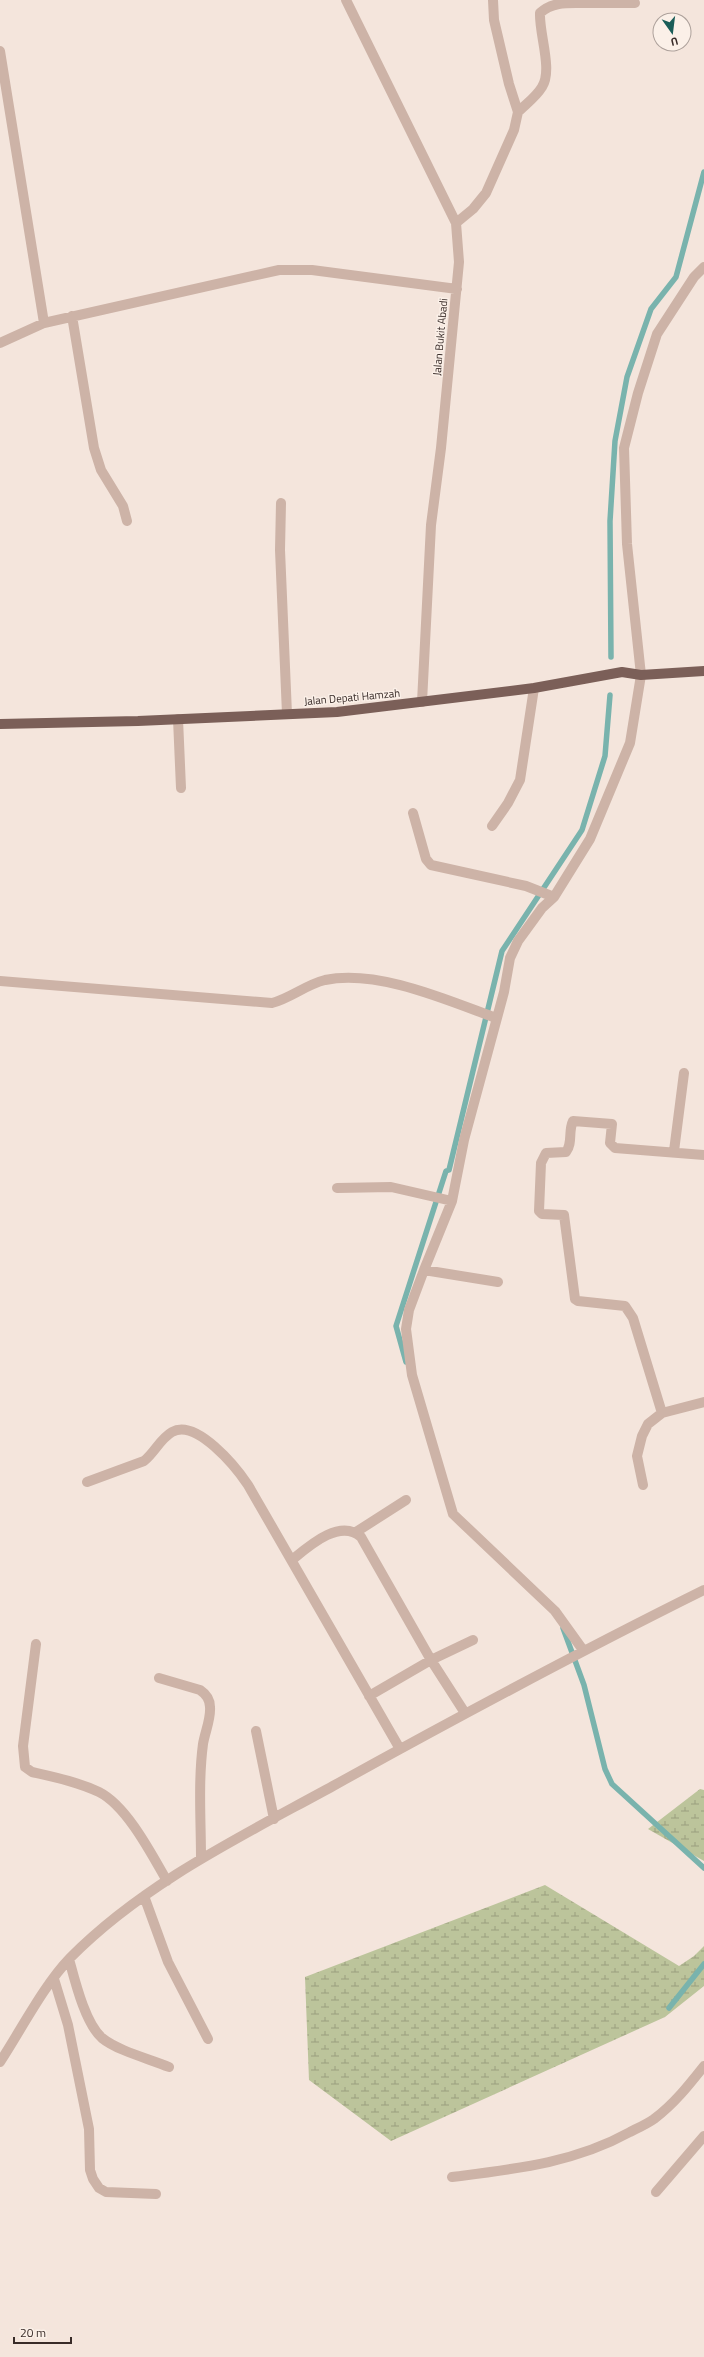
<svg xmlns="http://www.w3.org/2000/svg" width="704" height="2357" font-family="'Titillium Web',sans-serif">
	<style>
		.wetland { fill: url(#wetland-marsh) }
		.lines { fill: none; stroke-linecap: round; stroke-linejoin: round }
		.stream { stroke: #79b3ad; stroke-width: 5.5 }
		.minor { stroke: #cdb3a7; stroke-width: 10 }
		.major { stroke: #7b5f58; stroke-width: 10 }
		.labels { text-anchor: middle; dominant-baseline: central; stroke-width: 3; stroke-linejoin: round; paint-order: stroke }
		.street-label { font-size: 11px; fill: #382b28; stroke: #fbf0e8 }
	</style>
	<defs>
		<pattern id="wetland-marsh" width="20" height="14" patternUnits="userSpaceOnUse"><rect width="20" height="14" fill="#bcc49b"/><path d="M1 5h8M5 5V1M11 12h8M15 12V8" fill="none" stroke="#9a9f7e"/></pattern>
	</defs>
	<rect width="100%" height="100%" fill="#f4e5dc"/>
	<path class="wetland" d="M 700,1789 L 704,1790 L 704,1861 L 648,1829 Z
		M 545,1885 L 679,1966 L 694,1956 L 704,1946 L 704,1986 L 665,2017 L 391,2141 L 309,2080 L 305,1977 Z"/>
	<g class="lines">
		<path class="stream" d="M 611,657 L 610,521 L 615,441 L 627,377 L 651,309 L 676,277 L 704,172
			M 406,1362 L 396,1326 L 446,1171 L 449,1170 L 502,951 L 582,830 L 605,756 L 610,695
			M 563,1628 L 584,1685 L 605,1769 L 612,1784 L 704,1868
			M 669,2008 L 704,1964"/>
		<path class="minor" d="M 346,0 L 456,223 L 459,262 L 441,448 L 431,525 L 422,702
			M 587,3 L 635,3
			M 0,51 L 44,323
			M 518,112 C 526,104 536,97 542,87 C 553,70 539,34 540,13 C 553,1 569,3 587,3 L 587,0
			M 456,223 L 473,209 L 486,193 L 514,130 L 518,112 L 509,84 L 494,20 L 493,0
			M 72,316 L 94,448 L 101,470 L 123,506 L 127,521
			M 0,343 L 44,323 L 279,270 L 312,270 L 457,289
			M 281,503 L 280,550 L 287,714
			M 178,719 L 181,788
			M 413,813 L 426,859 L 431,865 L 526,886 L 554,897
			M 492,826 L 508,803 L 520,780 L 534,688
			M 0,981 L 272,1003 C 291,998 305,985 325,980 C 377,969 447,1000 496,1018
			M 674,1151 L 684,1073
			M 337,1188 L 391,1187 L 452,1201
			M 424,1270 L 498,1282
			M 662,1413 L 633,1318 L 625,1306 L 578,1301 L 575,1299 L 564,1215 L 542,1214 L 539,1211 L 541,1163 L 546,1153 L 566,1152 C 573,1143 568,1131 573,1121 L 612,1124 L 610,1143 L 615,1148 L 704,1155
			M 87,1482 L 144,1461 C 155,1452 160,1439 172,1432 C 196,1418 236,1467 248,1485 L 400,1749
			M 643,1485 L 637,1456 L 642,1436 L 648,1424 L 662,1413 L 704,1402
			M 356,1532 L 406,1500
			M 292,1560 C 309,1546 340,1518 361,1537 L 431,1660 L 465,1713
			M 36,1644 L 23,1746 L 25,1767 L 32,1772 C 54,1777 78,1782 99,1792 C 127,1806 152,1855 167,1881
			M 583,1650 L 555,1611 L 453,1514 L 412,1375 L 406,1329 L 409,1310 L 424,1270 L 452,1201 L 464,1140 L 504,992 L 510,958 L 518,941 L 542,908 L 554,897 L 590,839 L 630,743 L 641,675 L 627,544 L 624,448 L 638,393 L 657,334 L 694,277 L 704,267
			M 159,1678 L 200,1690 C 206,1694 210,1700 210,1707 C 211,1719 205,1732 203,1744 C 198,1782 201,1821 201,1859
			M 369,1696 L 431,1660 L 473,1640
			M 256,1731 L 274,1819
			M 144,1896 L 168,1962 L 208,2039
			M 69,1959 C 75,1981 85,2023 102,2038 C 118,2051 150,2059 169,2067
			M 54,1979 L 68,2025 L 89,2129 L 90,2170 L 93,2179 L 99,2188 L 106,2192 L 156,2194
			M 0,2062 C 21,2030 44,1985 70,1958 C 144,1883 242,1836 333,1786 C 456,1718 579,1652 704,1590
			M 452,2177 C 515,2169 574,2163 630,2132 C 638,2128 647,2124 654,2119 C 674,2104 689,2085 704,2066
			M 656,2192 L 704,2136"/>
		<path class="major" d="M 0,724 L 138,721 L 337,712 L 534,688 L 622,672 L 641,675 L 704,671"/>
	</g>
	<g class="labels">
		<g class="street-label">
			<text transform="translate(440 337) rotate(-85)">Jalan Bukit Abadi</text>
			<text transform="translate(352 697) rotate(-5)">Jalan Depati Hamzah</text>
		</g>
	</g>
	<g transform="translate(672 32) rotate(166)"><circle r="19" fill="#fbf0e8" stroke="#ada19b"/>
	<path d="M0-3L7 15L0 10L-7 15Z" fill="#1a5d58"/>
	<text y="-6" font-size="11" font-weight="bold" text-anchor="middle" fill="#382b28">U</text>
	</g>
	<path d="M14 2337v6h57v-6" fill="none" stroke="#382b28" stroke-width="2"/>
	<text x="20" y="2337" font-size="12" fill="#382b28" stroke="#fbf0e8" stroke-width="3" paint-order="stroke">20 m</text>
</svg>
